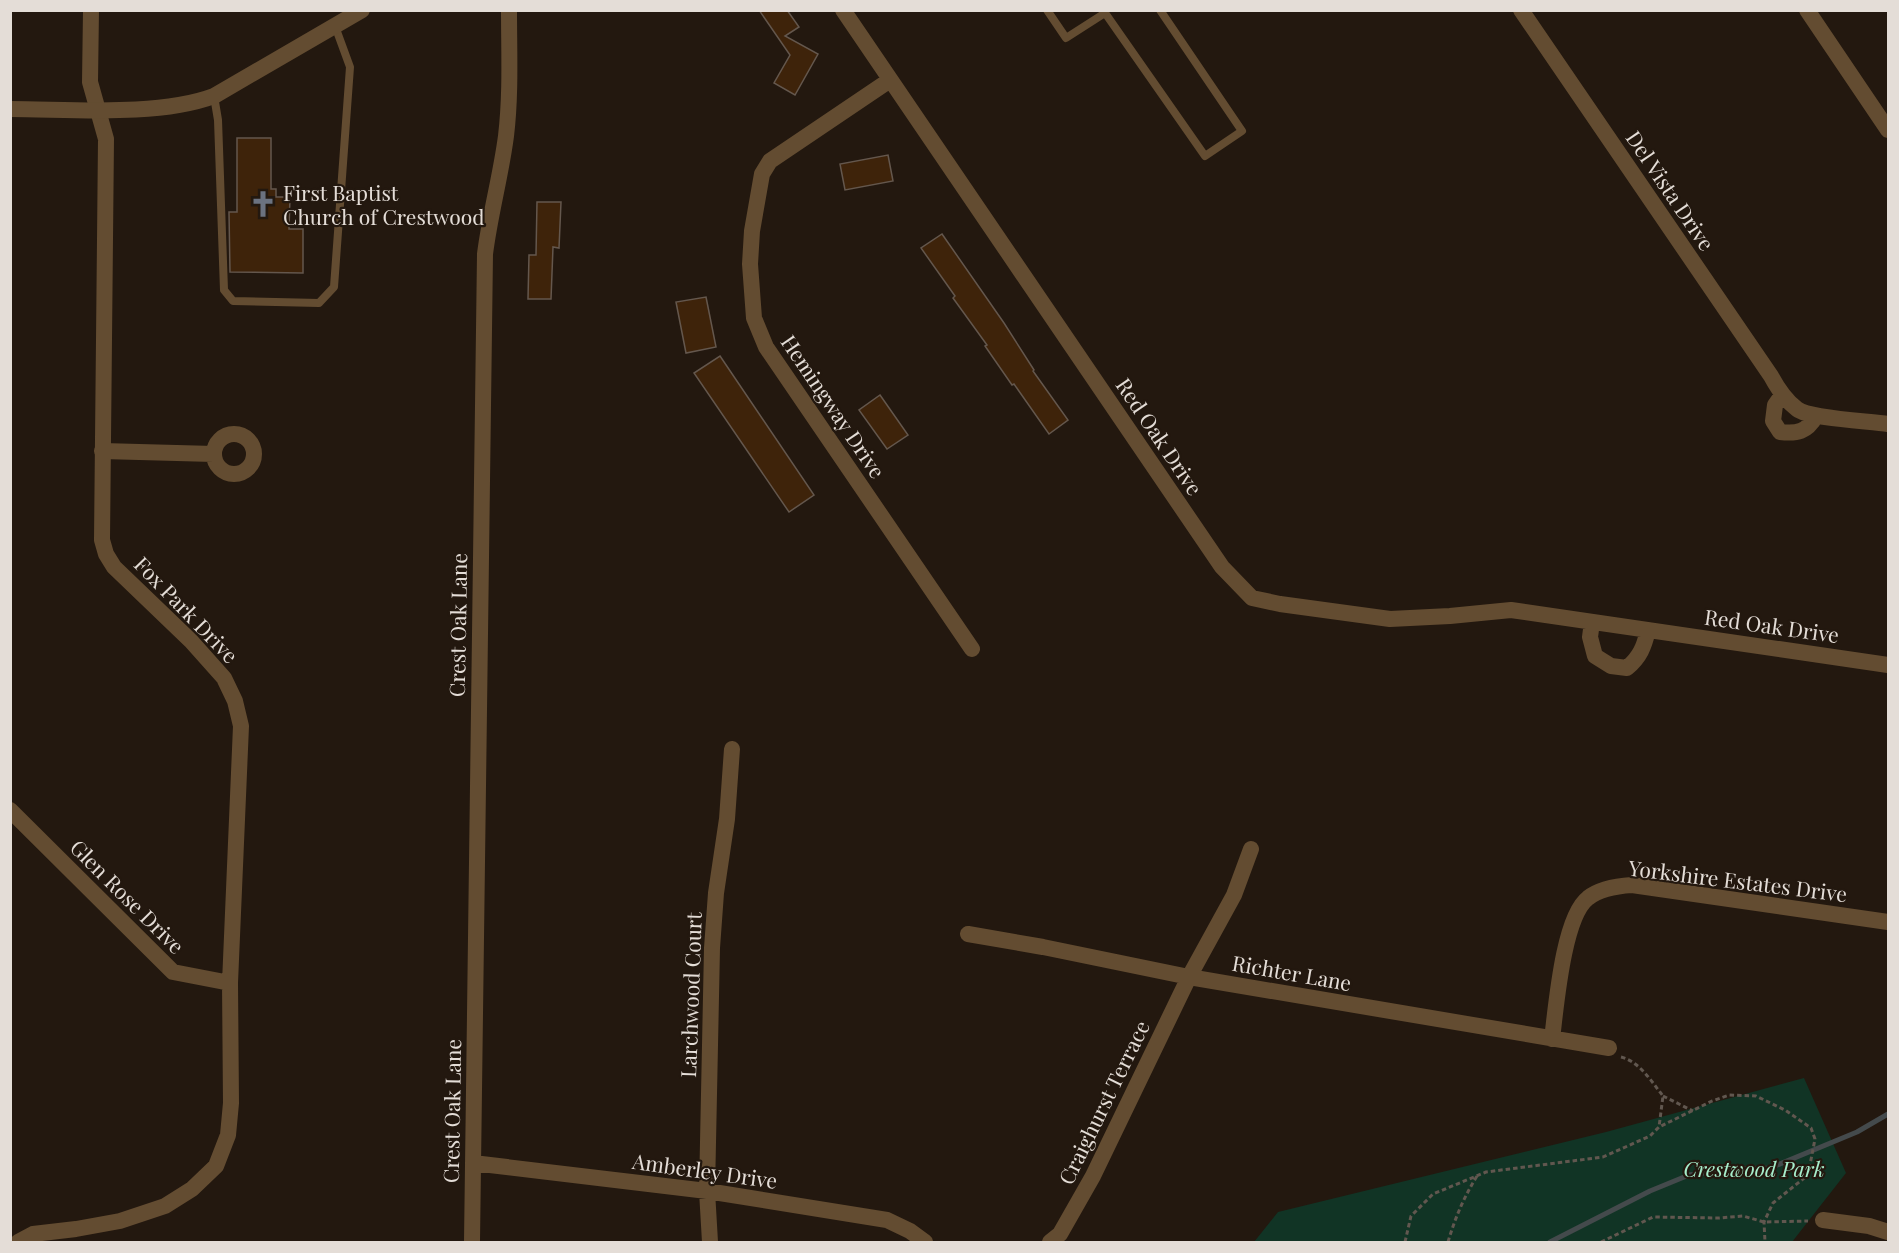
<svg xmlns="http://www.w3.org/2000/svg" width="1899" height="1253" font-family="'Playfair Display',serif">
	<style>
		.green { fill: #113425 }
		.lines { fill: none; stroke-linecap: round; stroke-linejoin: round }
		.stream { stroke: #444a4c; stroke-width: 5 }
		.building { fill: #3e230a; stroke: #64574d; stroke-width: 1.5 }
		.path { stroke: #61574f; stroke-width: 3; stroke-dasharray: 4.5 3; stroke-linecap: butt }
		.service { stroke: #634c31; stroke-width: 8 }
		.minor { stroke: #634c31; stroke-width: 16 }
		.tertiary { stroke: #634c31; stroke-width: 16 }
		.labels { text-anchor: middle; dominant-baseline: central; stroke-width: 4.5; stroke-linejoin: round; paint-order: stroke }
		.street-label { font-size: 21px; fill: #e4ddd7; stroke: #23180f }
		.poi-label { font-size: 21px; fill: #e4ddd7; stroke: #23180f; text-anchor: start }
		.park-label { font-size: 21px; font-style: italic; fill: #a7eecc; stroke: #23180f }
	</style>
	<rect width="100%" height="100%" fill="#23180f"/>
	<path class="green" d="M 1804,1078 L 1846,1173 L 1792,1242 L 1254,1242 L 1278,1212 L 1606,1132 Z"/>
	<g class="lines">
		<path class="stream" d="M 1550,1242 L 1650,1191 L 1689,1175 L 1733,1169 L 1770,1168 L 1857,1132 L 1888,1114"/>
	</g>
	<path class="building" d="M 759,10 L 787,10 L 799,27 L 785,36 L 818,54 L 795,95 L 774,83 L 790,55 Z
		M 237,138 L 271,138 L 271,189 L 276,189 L 276,197 L 290,197 L 289,229 L 303,229 L 303,273 L 230,272 L 229,212 L 237,212 Z
		M 888,155 L 893,181 L 845,190 L 840,164 Z
		M 537,202 L 561,202 L 559,248 L 553,247 L 551,299 L 528,299 L 529,255 L 536,255 Z
		M 942,234 L 1004,323 L 1034,370 L 1033,371 L 1068,420 L 1049,434 L 1014,384 L 1012,385 L 985,346 L 987,345 L 953,298 L 955,296 L 921,248 Z
		M 706,297 L 716,347 L 686,353 L 676,302 Z
		M 720,356 L 814,495 L 789,512 L 694,373 Z
		M 880,395 L 908,435 L 887,449 L 859,410 Z"/>
	<g class="lines">
		<path class="path" d="M 1621,1057 C 1640,1062 1651,1081 1663,1096 L 1659,1127
			M 1663,1096 L 1693,1111
			M 1405,1242 L 1411,1216 L 1433,1194 L 1486,1172 L 1603,1157 L 1650,1136 L 1659,1127 L 1712,1101 L 1729,1095 L 1756,1096 L 1785,1110 L 1811,1128 L 1815,1139 L 1808,1175 L 1773,1203 L 1764,1222 L 1765,1242
			M 1448,1242 C 1455,1218 1464,1197 1477,1176
			M 1601,1242 L 1653,1217 L 1719,1218 L 1743,1216 L 1764,1222 L 1808,1221"/>
		<path class="service" d="M 1047,10 L 1066,38 L 1105,13
			M 1103,10 L 1205,156 L 1242,131 L 1160,10
			M 214,96 L 218,120 L 224,290 L 233,301 L 319,303 L 334,287 L 350,67 L 335,26"/>
		<path class="minor" d="M 843,10 L 1222,567 L 1252,598 L 1280,604 L 1390,619 L 1450,616 L 1511,610 L 1888,665
			M 1521,10 L 1771,376 C 1778,389 1785,400 1797,409 C 1810,419 1869,421 1888,424
			M 1807,10 L 1888,130
			M 890,80 L 770,161 L 762,174 L 752,231 L 750,264 L 754,318 L 766,347 L 972,649
			M 1782,395 L 1775,405 L 1773,421 L 1780,432 C 1797,434 1807,432 1816,416
			M214 454a20 20 0 1 1 40 0a20 20 0 1 1-40 0Z
			M 102,451 L 214,454
			M 1592,622 L 1590,637 L 1595,656 L 1611,666 L 1627,668 C 1640,657 1644,647 1648,630
			M 10,810 L 173,972 L 230,983
			M 968,934 L 1043,947 L 1189,977 L 1609,1048
			M 1552,1039 C 1556,1008 1563,917 1588,898 C 1599,889 1617,886 1632,885 L 1888,922
			M 473,1163 L 707,1191 L 887,1220 L 910,1231 L 925,1242
			M 1823,1220 L 1869,1226 L 1888,1232
			M 18,1242 L 33,1234 L 76,1229 L 120,1221 L 165,1206 L 192,1189 L 216,1166 L 228,1135 L 231,1103 L 230,983 L 241,726 L 235,701 L 224,678 L 191,641 L 114,567 L 106,554 L 102,540 L 106,139 L 90,82 L 91,10
			M 472,1242 L 485,254 C 490,214 501,175 506,136 C 511,94 509,52 509,10
			M 710,1242 L 707,1191 L 712,948 L 716,893 L 727,819 L 732,749
			M 1050,1242 L 1060,1234 L 1093,1176 L 1189,977 L 1234,895 L 1251,849"/>
		<path class="tertiary" d="M 10,109 C 71,109 157,117 214,96 L 362,10"/>
	</g>
	<defs>
		<symbol id="church-bare" viewBox="-9 -9 18 18"><path d="M-1.2-6h2.4v3.5h3.3v2.4h-3.3V6h-2.4V-.1h-3.3v-2.4h3.3Z" fill="#6b7280" stroke="#23180f" stroke-width="2.5" paint-order="stroke"/></symbol>
	</defs>
	<g fill-rule="evenodd">
		<use href="#church-bare" x="244" y="185" width="38" height="38"/>
	</g>
	<g class="labels">
		<g class="street-label">
			<text transform="translate(1671 190) rotate(56)">Del Vista Drive</text>
			<text transform="translate(834 406) rotate(56)">Hemingway Drive</text>
			<text transform="translate(1160 436) rotate(56)">Red Oak Drive</text>
			<text transform="translate(187 609) rotate(46)">Fox Park Drive</text>
			<text transform="translate(457 625) rotate(-89)">Crest Oak Lane</text>
			<text transform="translate(1772 625) rotate(8)">Red Oak Drive</text>
			<text transform="translate(1738 880) rotate(7)">Yorkshire Estates Drive</text>
			<text transform="translate(128 896) rotate(45)">Glen Rose Drive</text>
			<text transform="translate(1292 972) rotate(10)">Richter Lane</text>
			<text transform="translate(690 995) rotate(-88)">Larchwood Court</text>
			<text transform="translate(1103 1102) rotate(-64)">Craighurst Terrace</text>
			<text transform="translate(451 1111) rotate(-89)">Crest Oak Lane</text>
			<text transform="translate(705 1170) rotate(8)">Amberley Drive</text>
		</g>
		<g class="poi-label">
			<text x="283" y="192">First Baptist<tspan x="283" dy="24">Church of Crestwood</tspan></text>
		</g>
		<g class="park-label">
			<text x="1754" y="1168">Crestwood Park</text>
		</g>
	</g>
	<rect width="1899" height="1253" fill="none" stroke="#e4ddd7" stroke-width="24"/>
</svg>
